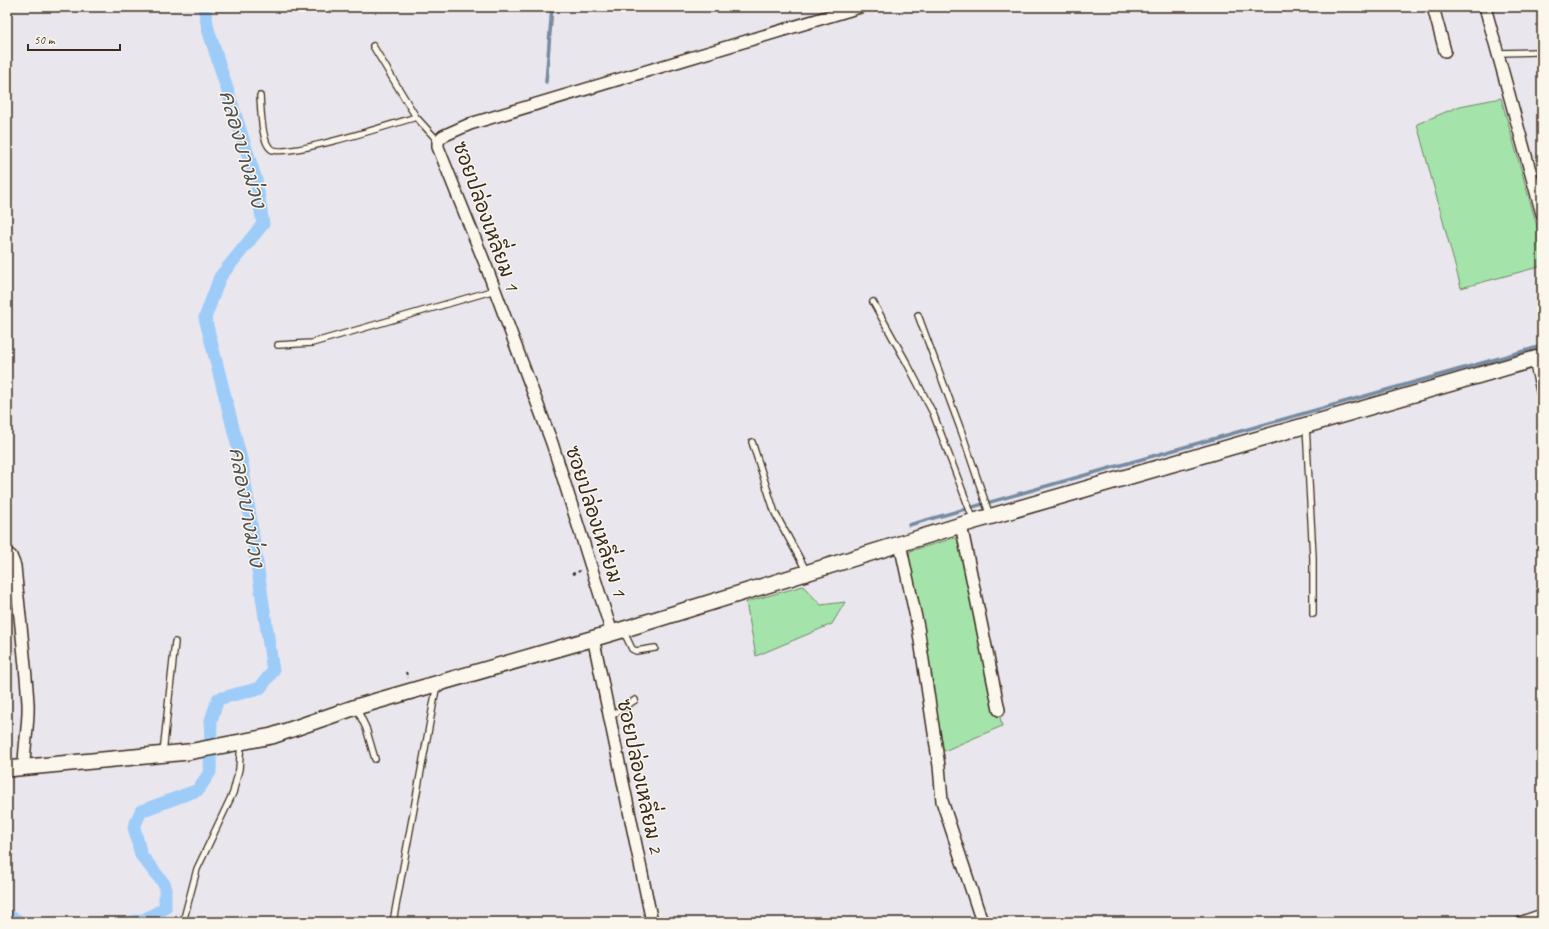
<svg xmlns="http://www.w3.org/2000/svg" width="1549" height="929" font-family="Caveat,'Playpen Sans Thai',sans-serif">
	<style>
		.green { fill: #a4e3aa; stroke: #708664 }
		.lines { fill: none; stroke-linecap: round; stroke-linejoin: round }
		.stream { stroke: #768ba1; stroke-width: 3.5 }
		.canal { stroke: #9eccf9; stroke-width: 13 }
		.lane-casing { stroke: #3b2a1e; stroke-width: 8 }
		.street-casing { stroke: #3b2a1e; stroke-width: 14 }
		.secondary-casing { stroke: #3b2a1e; stroke-width: 18 }
		.path { stroke: #3b2a1e; stroke-width: 2; stroke-dasharray: 3 3; stroke-linecap: butt }
		.lane { stroke: #fbf7ec; stroke-width: 5.5 }
		.street { stroke: #fbf7ec; stroke-width: 11 }
		.secondary { stroke: #fbf7ec; stroke-width: 15 }
		.labels { text-anchor: middle; dominant-baseline: central; stroke-width: 3; stroke-linejoin: round; paint-order: stroke }
		.street-label { font-size: 20px; fill: #3b2a1e; stroke: #fbf7ec }
		.water-label { font-size: 21px; font-style: italic; fill: #545255; stroke: #fbf7ec }
	</style>
	<rect width="100%" height="100%" fill="#e9e6ee"/>
	<filter id="ink" filterUnits="userSpaceOnUse"><feTurbulence type="fractalNoise" baseFrequency=".025" numOctaves="2"/><feDisplacementMap in="SourceGraphic" scale="8" xChannelSelector="R" yChannelSelector="G"/><feConvolveMatrix kernelMatrix="1 2 1 2 8 2 1 2 1" color-interpolation-filters="sRGB"/></filter>
	<g filter="url(#ink)">
		<path class="green" d="M 1501,98 L 1542,244 L 1542,266 L 1461,288 L 1417,124 L 1460,106 Z
			M 958,537 L 1002,726 L 944,751 L 908,561 L 910,551 Z
			M 803,586 L 821,605 L 845,602 L 832,624 L 756,656 L 746,602 Z"/>
		<g class="lines">
			<path class="stream" d="M 546,82 L 552,7
				M 909,525 L 1542,346"/>
			<path class="canal" d="M 7,915 L 20,922
				M 132,922 L 146,919 L 165,908 L 165,885 L 141,855 L 134,827 L 141,811 L 198,790 L 210,772 L 211,720 L 218,699 L 260,688 L 273,671 L 242,463 L 205,318 L 220,277 L 263,224 L 256,180 L 208,29 L 204,7"/>
			<defs>
				<path id="lane" d="M 373,46 L 416,117 L 438,141
					M 1498,53 L 1536,52
					M 260,96 C 261,108 261,142 271,149 C 284,159 396,123 416,117
					M 873,302 L 908,365 L 933,413 L 974,521
					M 918,315 L 962,433 L 990,516
					M 278,345 L 312,343 L 495,290
					M 1532,360 L 1542,404
					M 1306,426 L 1313,557 L 1313,614
					M 752,442 L 775,513 L 807,572
					M 623,630 L 632,649 L 636,651 L 655,648
					M 356,707 L 366,728 L 375,759
					M 610,717 L 635,700
					M 163,753 L 175,642
					M 183,922 L 197,869 L 233,793 L 239,769 L 241,743
					M 393,922 L 437,684"/>
				<path id="street" d="M 1433,7 L 1445,51
					M 1485,7 L 1542,214
					M 961,525 L 999,710
					M 900,544 L 918,627 L 939,766 L 942,801 L 982,922
					M 7,553 L 11,556 L 15,566 C 19,612 25,657 28,703 C 29,724 24,745 24,767
					M 612,633 L 552,443 L 486,266 L 438,147 L 438,141 L 443,136 L 470,124 L 860,7
					M 593,637 L 652,922
					M 1522,922 L 1542,915"/>
				<path id="secondary" d="M 7,769 L 188,752 L 272,736 L 356,707 L 612,633 L 961,525 L 1542,357"/>
			</defs>
			<use href="#lane" class="lane-casing"/>
			<use href="#street" class="street-casing"/>
			<use href="#secondary" class="secondary-casing"/>
			<path class="path" d="M 572,574 L 580,571
				M 406,672 L 408,678"/>
			<use href="#lane" class="lane"/>
			<use href="#street" class="street"/>
			<use href="#secondary" class="secondary"/>
		</g>
	</g>
	<g class="labels">
		<g class="street-label">
			<text transform="translate(486 216) rotate(70)">ซอยปล่องเหลี่ยม 1</text>
			<text transform="translate(596 521) rotate(72)">ซอยปล่องเหลี่ยม 1</text>
			<text transform="translate(640 776) rotate(78)">ซอยปล่องเหลี่ยม 2</text>
		</g>
		<g class="water-label">
			<text transform="translate(243 149) rotate(74)">คลองบางม่วง</text>
			<text transform="translate(247 507) rotate(80)">คลองบางม่วง</text>
		</g>
	</g>
	<rect width="1549" height="929" fill="none" stroke="#fbf7ec" stroke-width="24"/>
	<rect x="12" y="12" width="1525" height="905" fill="none" stroke="#3b2a1e" stroke-width="1.5" filter="url(#ink)"/>
	<path d="M28 44v6h92v-6" fill="none" stroke="#3b2a1e" stroke-width="2"/>
	<text x="34" y="44" font-size="12" fill="#3b2a1e" stroke="#fbf7ec" stroke-width="3" paint-order="stroke">50 m</text>
</svg>
